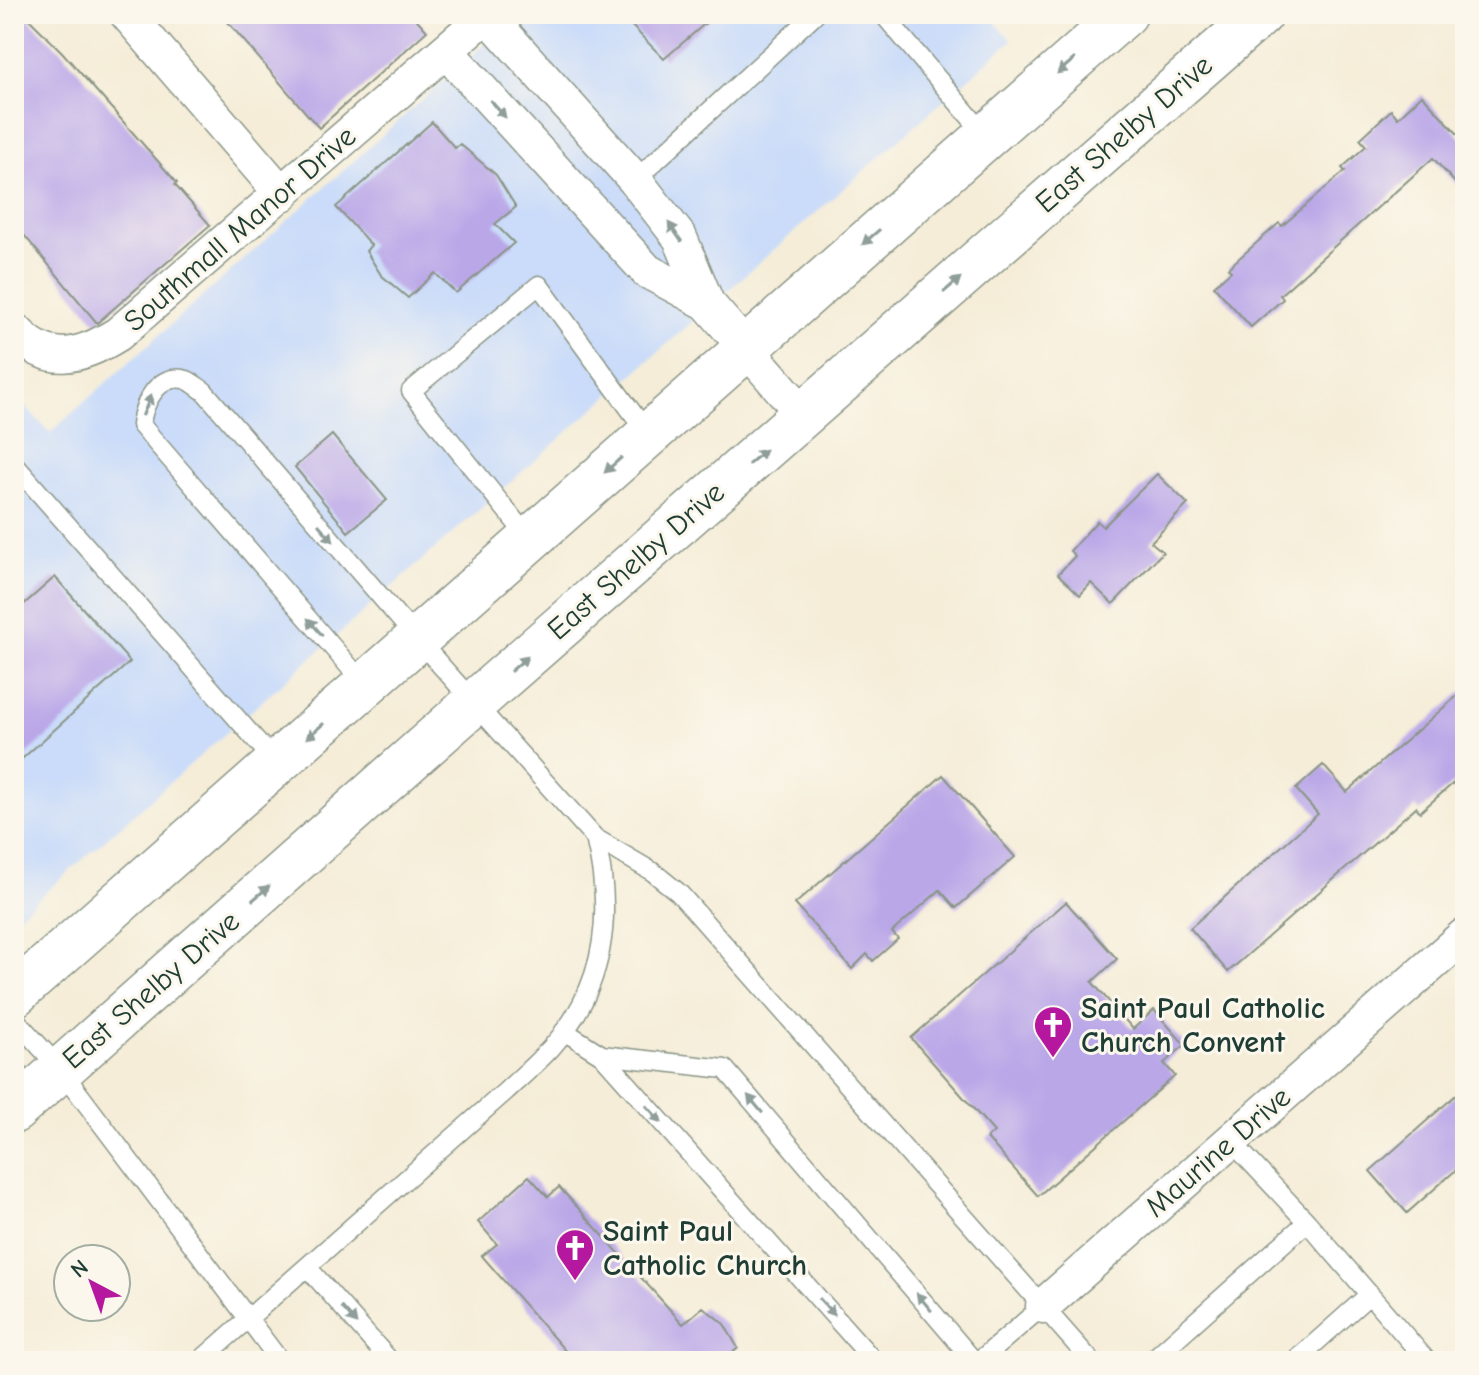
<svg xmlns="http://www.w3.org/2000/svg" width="1479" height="1375" font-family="'Comic Neue',sans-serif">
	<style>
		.built { fill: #cadcf9 }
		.building { fill: #baa7e8 }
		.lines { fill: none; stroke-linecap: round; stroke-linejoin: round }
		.lane-casing { stroke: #8a9586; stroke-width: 21 }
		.street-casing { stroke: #8a9586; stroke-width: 37 }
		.primary-casing { stroke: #8a9586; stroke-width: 47 }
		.lane { stroke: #fff; stroke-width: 18 }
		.street { stroke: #fff; stroke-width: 34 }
		.primary { stroke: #fff; stroke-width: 44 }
		.oneway { fill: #8f9e9a }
		.labels { text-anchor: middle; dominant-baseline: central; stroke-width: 6; stroke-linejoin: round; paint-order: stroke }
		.street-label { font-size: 30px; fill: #1f3d34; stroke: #fbf7ec }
		.poi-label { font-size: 30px; font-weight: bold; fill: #1f3d34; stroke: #fbf7ec; text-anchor: start }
	</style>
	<rect width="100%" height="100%" fill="#fbf7ec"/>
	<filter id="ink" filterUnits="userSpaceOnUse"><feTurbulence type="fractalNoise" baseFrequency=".0125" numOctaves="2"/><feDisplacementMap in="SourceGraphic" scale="16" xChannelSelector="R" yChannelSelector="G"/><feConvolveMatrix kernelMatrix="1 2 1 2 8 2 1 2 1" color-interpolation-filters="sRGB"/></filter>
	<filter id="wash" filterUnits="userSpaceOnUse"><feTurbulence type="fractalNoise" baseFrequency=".006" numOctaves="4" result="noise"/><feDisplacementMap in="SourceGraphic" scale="32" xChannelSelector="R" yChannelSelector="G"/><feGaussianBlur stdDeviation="1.8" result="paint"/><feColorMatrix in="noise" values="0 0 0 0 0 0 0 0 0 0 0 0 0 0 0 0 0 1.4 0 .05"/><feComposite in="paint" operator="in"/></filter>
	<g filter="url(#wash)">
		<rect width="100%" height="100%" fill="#f5edd8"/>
		<path class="built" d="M 518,14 L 987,14 L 1012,40 L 14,920 L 14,394 L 50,433 Z"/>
		<g id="blocks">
			<path class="building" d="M 14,14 L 24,14 L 62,52 L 177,183 L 175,185 L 210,225 L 97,323 L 14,223 Z
				M 221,14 L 412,14 L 427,31 L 319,128 Z
				M 620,14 L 716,14 L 664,59 Z
				M 1422,95 L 1465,142 L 1465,194 L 1433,158 L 1280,295 L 1283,299 L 1251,327 L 1214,286 L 1231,271 L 1228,268 L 1279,223 L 1282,226 L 1345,171 L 1342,168 L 1366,146 L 1360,139 L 1391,110 L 1398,118 Z
				M 432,122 L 455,148 L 460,144 L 496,175 L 516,207 L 495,224 L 514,243 L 456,293 L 435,273 L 408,298 L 381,275 L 366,251 L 371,245 L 336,207 Z
				M 332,435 L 387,500 L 348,532 L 295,467 Z
				M 1157,474 L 1188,504 L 1151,542 L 1163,552 L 1113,604 L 1091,583 L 1080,595 L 1058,574 L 1075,556 L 1070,551 L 1097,521 L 1103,527 Z
				M 55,577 L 130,662 L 14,766 L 14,613 Z
				M 1465,689 L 1465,773 L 1420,812 L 1416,807 L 1228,972 L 1190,928 L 1318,814 L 1296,789 L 1323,765 L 1347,792 Z
				M 943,775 L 1015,857 L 956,908 L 940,890 L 892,932 L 898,939 L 873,961 L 867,954 L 852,969 L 795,904 Z
				M 1066,902 L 1117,959 L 1092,982 L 1133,1029 L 1154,1010 L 1185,1045 L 1164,1063 L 1175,1076 L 1038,1196 L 987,1138 L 994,1132 L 911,1038 Z
				M 1465,1087 L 1465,1162 L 1407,1213 L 1370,1171 Z
				M 529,1176 L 548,1197 L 559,1187 L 683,1324 L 703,1307 L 724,1324 L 738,1348 L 723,1361 L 574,1361 L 482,1256 L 497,1244 L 478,1222 Z"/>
		</g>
	</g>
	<g filter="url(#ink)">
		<use href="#blocks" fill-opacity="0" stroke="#8a9586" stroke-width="2"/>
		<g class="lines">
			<defs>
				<path id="lane" d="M 883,14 L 986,136
					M 635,180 L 815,14
					M 14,464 L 277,764
					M 530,540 L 411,391 L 539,285 L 648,434
					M 366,686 L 141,425 C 143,404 158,371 187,380 C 192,382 199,388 204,391 L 418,640 L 595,838 L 653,872 L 679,893 L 1091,1361
					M 14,1018 L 61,1070 L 280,1361
					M 564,1031 L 602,1055 L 874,1361
					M 602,1055 L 725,1069 L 974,1361
					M 1231,1141 L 1307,1222 L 1427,1361
					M 308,1268 L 390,1361
					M 200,1361 L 506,1091 C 521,1077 537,1063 551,1048 C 605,988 614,914 595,838
					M 979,1361 L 1043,1306
					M 1151,1361 L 1307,1222
					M 1295,1361 L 1370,1294"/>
				<path id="street" d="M 127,14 L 282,194
					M 487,15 L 635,180 L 680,238 L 707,303 L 804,415
					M 446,51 L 647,271 L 707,303
					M 14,329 C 47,367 80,358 118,334 L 488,14
					M 1043,1306 L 1465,935"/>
				<path id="primary" d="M 14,995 L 1125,14
					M 14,1111 L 474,703 L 1261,14"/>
			</defs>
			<use href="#lane" class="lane-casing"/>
			<use href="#street" class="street-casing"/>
			<use href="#primary" class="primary-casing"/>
			<use href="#lane" class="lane"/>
			<use href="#street" class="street"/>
			<use href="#primary" class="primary"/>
		</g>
		<defs><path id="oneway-solid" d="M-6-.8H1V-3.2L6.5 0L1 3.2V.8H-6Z" transform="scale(2)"/></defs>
		<g class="oneway">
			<use href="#oneway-solid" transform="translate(1066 66) rotate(139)"/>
			<use href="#oneway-solid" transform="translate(498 109) rotate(48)"/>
			<use href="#oneway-solid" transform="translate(675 232) rotate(-125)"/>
			<use href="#oneway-solid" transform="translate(871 237) rotate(139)"/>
			<use href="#oneway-solid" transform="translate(952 285) rotate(-41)"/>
			<use href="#oneway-solid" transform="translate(147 405) rotate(-67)"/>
			<use href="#oneway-solid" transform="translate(757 457) rotate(-41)"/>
			<use href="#oneway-solid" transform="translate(613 465) rotate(138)"/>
			<use href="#oneway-solid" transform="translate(326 533) rotate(49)"/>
			<use href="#oneway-solid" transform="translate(315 627) rotate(-131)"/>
			<use href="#oneway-solid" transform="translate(519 664) rotate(-41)"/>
			<use href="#oneway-solid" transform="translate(315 731) rotate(139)"/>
			<use href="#oneway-solid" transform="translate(261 893) rotate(-41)"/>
			<use href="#oneway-solid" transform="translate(755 1104) rotate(-130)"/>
			<use href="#oneway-solid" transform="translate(654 1114) rotate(48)"/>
			<use href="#oneway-solid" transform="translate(924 1302) rotate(-130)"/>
			<use href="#oneway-solid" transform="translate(827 1307) rotate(48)"/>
			<use href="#oneway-solid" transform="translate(349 1315) rotate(48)"/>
		</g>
	</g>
	<defs>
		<symbol id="church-pin" viewBox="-11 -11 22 30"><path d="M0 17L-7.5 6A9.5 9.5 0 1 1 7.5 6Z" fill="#b5179e" stroke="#fbf7ec"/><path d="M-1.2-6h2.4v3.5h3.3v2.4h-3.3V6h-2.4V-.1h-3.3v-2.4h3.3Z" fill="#fff"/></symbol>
	</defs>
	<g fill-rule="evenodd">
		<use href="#church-pin" x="1031" y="1003" width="44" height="60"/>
		<use href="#church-pin" x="553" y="1226" width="44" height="60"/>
	</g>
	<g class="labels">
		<g class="street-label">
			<text transform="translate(1124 134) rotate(-41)">East Shelby Drive</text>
			<text transform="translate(240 229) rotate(-41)">Southmall Manor Drive</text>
			<text transform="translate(636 561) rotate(-41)">East Shelby Drive</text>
			<text transform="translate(151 990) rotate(-41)">East Shelby Drive</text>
			<text transform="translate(1218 1152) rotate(-41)">Maurine Drive</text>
		</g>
		<g class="poi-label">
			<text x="1081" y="1008">Saint Paul Catholic<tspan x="1081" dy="34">Church Convent</tspan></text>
			<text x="603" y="1231">Saint Paul<tspan x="603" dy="34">Catholic Church</tspan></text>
		</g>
	</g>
	<rect width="1479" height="1375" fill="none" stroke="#fbf7ec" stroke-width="48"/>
	<g transform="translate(92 1283) rotate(319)"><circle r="38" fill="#fbf7ec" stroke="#a3ada2" stroke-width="2"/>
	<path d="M0-6L14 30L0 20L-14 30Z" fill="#b5179e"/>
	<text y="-12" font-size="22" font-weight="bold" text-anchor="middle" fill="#1f3d34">N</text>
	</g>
</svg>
